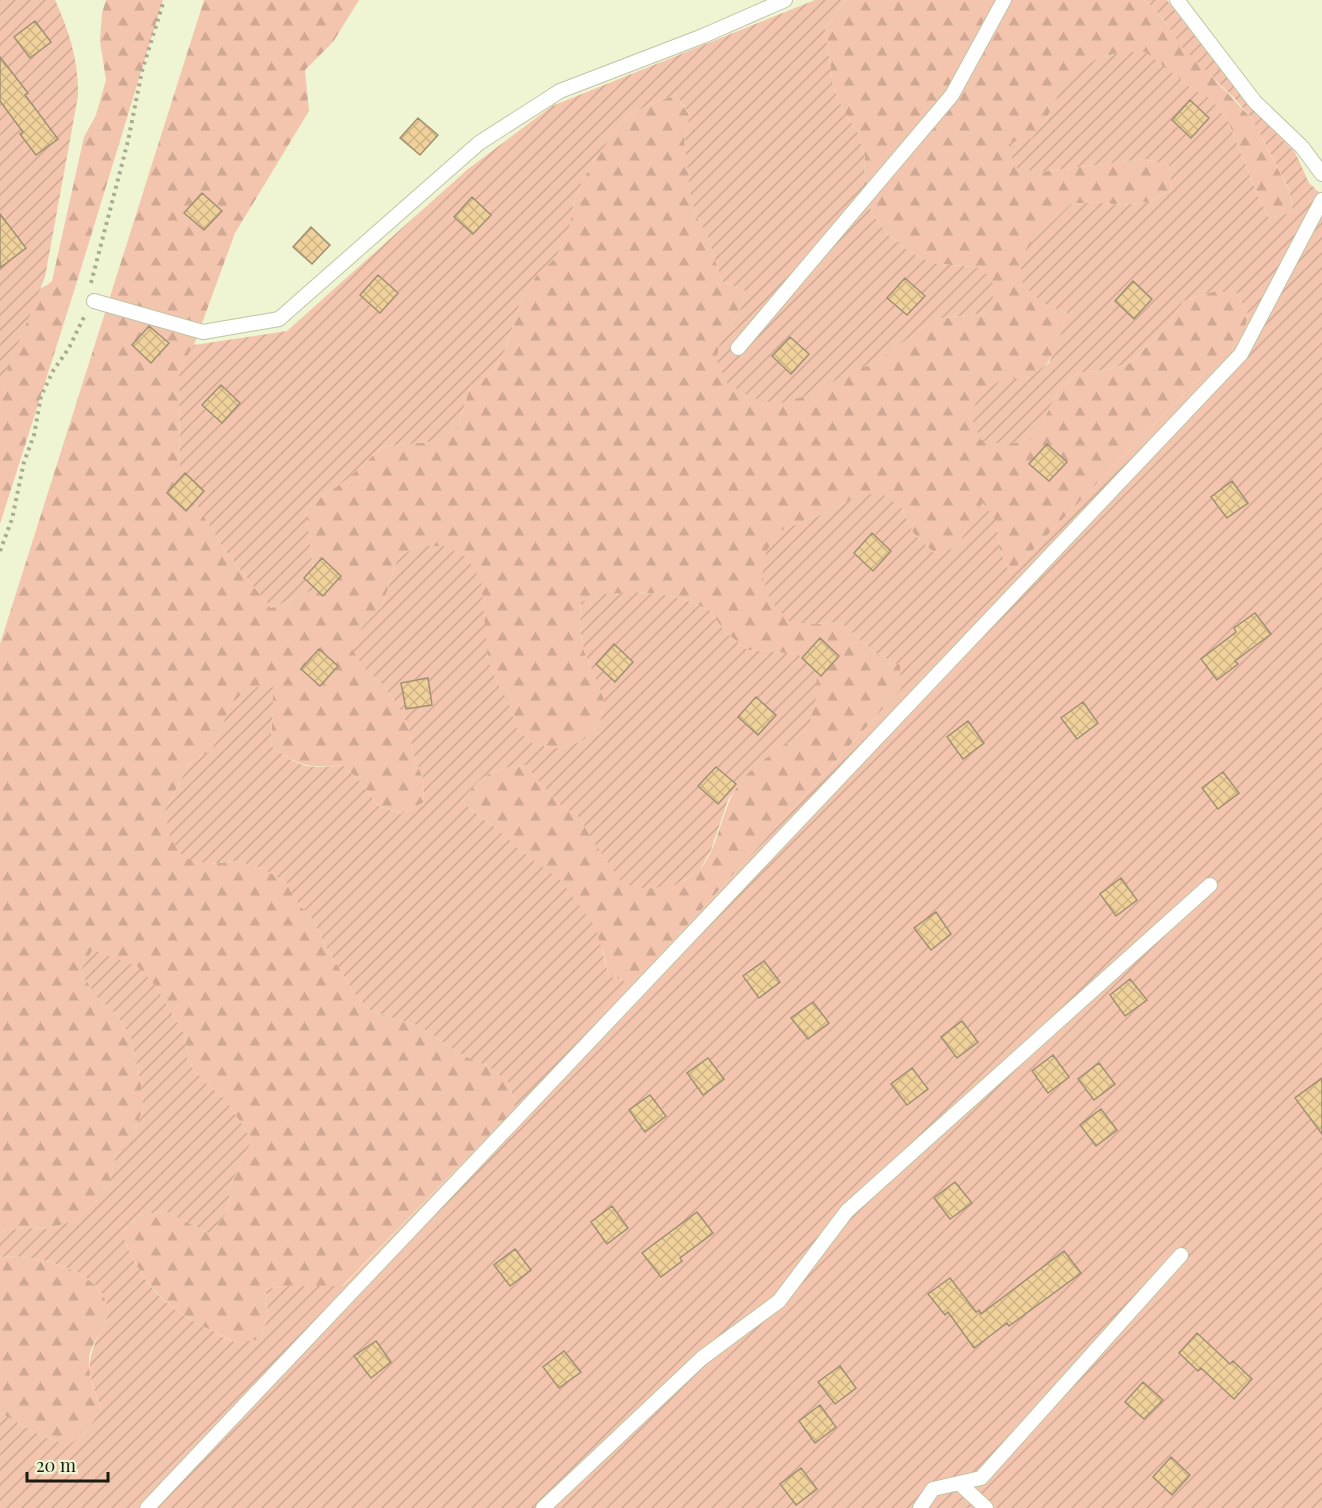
<svg xmlns="http://www.w3.org/2000/svg" width="1322" height="1508" font-family="'Playfair Display',serif">
	<style>
		.forest { fill: url(#forest-firs) }
		.garden { fill: url(#garden-furrows) }
		.building { fill: url(#building-cross-hatch); stroke: #a19073; stroke-width: 1.5 }
		.lines { fill: none; stroke-linecap: round; stroke-linejoin: round }
		.service-casing { stroke: #bfc5a3; stroke-width: 16 }
		.path { stroke: #a8ac91; stroke-width: 4; stroke-dasharray: 3 4.5; stroke-linecap: butt }
		.service { stroke: #fff; stroke-width: 14 }
	</style>
	<defs>
		<pattern id="forest-firs" width="22" height="20" patternUnits="userSpaceOnUse" patternTransform="scale(1.5)"><rect width="22" height="20" fill="#f3c4ae"/><path d="M5 1l3.5 6h-7zM16 11l3.5 6h-7z" fill="#d0a894"/></pattern>
		<pattern id="garden-furrows" width="10" height="10" patternUnits="userSpaceOnUse" patternTransform="scale(1.5)"><rect width="10" height="10" fill="#f3c4ae"/><path d="M-1 1l2-2M0 10L10 0M9 11l2-2" fill="none" stroke="#d0a894"/></pattern>
		<pattern id="building-cross-hatch" width="8" height="8" patternUnits="userSpaceOnUse" patternTransform="scale(1.5)"><rect width="8" height="8" fill="#f0d19b"/><path d="M0 0l8 8M0 8l8-8" fill="none" stroke="#cdb384"/></pattern>
	</defs>
	<rect width="100%" height="100%" fill="#eff5d2"/>
	<path class="forest" d="M 106,0 L 163,0 L 75,288 L 0,524 L 0,280 C 21,287 34,297 52,281 L 84,137 L 96,115 L 106,80 L 100,41 L 102,13 Z
		M 204,0 L 359,0 L 333,42 L 305,70 L 309,111 L 235,233 L 194,345 L 179,371 L 180,477 L 224,549 L 271,608 L 315,589 L 306,508 L 346,480 L 382,447 L 436,441 L 458,427 L 469,390 L 492,373 L 505,350 L 521,300 L 536,276 L 556,257 L 569,230 L 574,202 L 583,179 L 612,135 L 628,115 L 653,103 L 676,95 L 690,116 L 684,139 L 695,214 L 707,235 L 722,281 L 745,291 L 739,315 L 722,334 L 851,372 L 874,363 L 935,319 L 987,313 L 982,268 L 932,263 L 910,252 L 888,235 L 872,214 L 864,185 L 865,158 L 858,133 L 844,112 L 833,86 L 825,28 L 846,0 L 1144,0 L 1151,5 L 1199,63 L 1252,119 L 1289,190 L 1293,212 L 1269,218 L 1258,196 L 1228,121 L 1210,98 L 1188,86 L 1145,52 L 1120,52 L 1095,60 L 1073,74 L 1058,95 L 1046,120 L 1031,139 L 1039,172 L 1144,159 L 1169,165 L 1172,190 L 1148,202 L 1121,205 L 1096,202 L 1071,204 L 1032,241 L 1044,304 L 1067,313 C 1060,335 1053,372 1026,378 C 1019,380 1010,379 1003,379 L 1030,440 L 1044,419 L 1058,391 L 1078,373 L 1104,370 L 1130,363 L 1170,323 L 1183,301 L 1212,292 L 1236,292 L 1248,314 L 1243,338 L 1224,352 L 1010,574 L 999,547 L 997,523 L 968,524 L 958,549 L 934,553 L 913,533 L 901,507 L 857,496 L 828,512 L 780,531 L 815,624 L 840,622 L 877,654 L 901,665 L 901,689 L 634,984 L 609,976 L 603,952 L 539,865 L 520,850 L 501,832 L 480,817 L 462,801 C 483,773 491,769 525,765 L 558,803 L 580,818 L 594,843 L 675,885 C 682,881 693,877 699,871 C 722,844 720,804 745,776 C 762,757 787,744 808,729 L 797,654 L 748,650 L 726,633 L 709,610 L 684,599 L 660,594 L 634,592 L 581,602 L 580,628 L 584,651 L 604,699 L 600,723 L 583,741 L 560,748 L 535,745 L 517,729 L 509,704 L 497,682 L 488,659 L 484,632 L 443,546 L 419,546 L 398,557 L 382,607 L 364,625 L 364,668 L 383,685 L 399,707 L 409,729 L 413,754 L 423,778 L 424,802 L 403,814 L 378,806 L 362,784 L 343,765 C 308,769 298,766 270,745 L 273,712 L 231,704 L 212,750 L 190,763 L 165,810 L 210,864 L 235,861 L 262,868 L 286,882 L 297,902 L 313,920 L 325,945 L 355,994 L 371,1011 L 419,1026 L 462,1055 L 488,1066 L 508,1082 L 517,1107 L 342,1286 L 290,1286 L 266,1289 L 268,1315 L 261,1339 C 254,1340 245,1343 238,1342 C 230,1341 220,1335 213,1331 C 166,1310 139,1281 122,1233 L 140,1215 L 165,1211 L 210,1234 L 227,1212 L 231,1184 L 252,1140 L 225,1099 L 206,1083 L 188,1063 L 185,1035 L 155,985 L 98,998 L 117,1015 L 131,1038 L 141,1084 L 143,1108 L 135,1132 L 117,1151 L 110,1180 L 97,1200 L 77,1219 L 50,1229 L 25,1228 L 0,1231 L 0,644 Z
		M 0,1257 C 33,1253 107,1270 108,1313 C 108,1319 101,1328 99,1334 C 95,1341 89,1351 89,1359 C 88,1376 95,1393 101,1408 L 88,1430 L 69,1445 L 44,1437 L 0,1413 Z"/>
	<path class="garden" d="M 0,0 L 55,0 C 69,31 79,61 78,96 L 45,277 L 0,389 Z
		M 815,0 L 846,0 L 825,28 L 833,86 L 844,112 L 858,133 L 865,158 L 864,185 L 872,214 L 888,235 L 910,252 L 932,263 L 982,268 L 996,288 L 987,313 L 935,319 L 874,363 L 851,372 L 803,397 L 776,404 L 751,397 L 728,384 L 716,359 L 722,334 L 739,315 L 745,291 L 722,281 L 707,235 L 695,214 L 690,189 L 684,138 L 690,115 L 676,95 L 653,103 L 628,115 L 612,135 L 583,179 L 574,202 L 569,230 L 556,257 L 536,276 L 521,300 L 505,350 L 492,373 L 469,390 L 458,427 L 436,441 L 382,447 L 346,480 L 306,508 L 315,589 L 271,608 L 224,549 L 180,477 L 179,371 L 194,345 L 287,331 L 468,169 L 552,106 Z
		M 1144,0 L 1167,0 L 1249,106 L 1295,152 L 1309,183 L 1322,195 L 1322,1508 L 0,1508 L 0,1413 L 44,1437 L 69,1445 L 88,1430 L 101,1408 C 89,1376 84,1366 99,1334 C 101,1328 108,1319 108,1313 C 107,1270 34,1253 0,1257 L 0,1231 L 25,1228 L 50,1229 L 77,1219 L 97,1200 L 110,1180 L 117,1151 L 135,1132 L 143,1108 L 141,1084 L 131,1038 L 117,1015 L 98,998 L 80,972 L 92,950 L 137,966 L 155,985 L 185,1035 L 188,1063 L 206,1083 L 225,1099 L 252,1140 L 231,1184 L 227,1212 L 210,1234 L 165,1211 L 140,1215 L 122,1233 C 139,1282 166,1310 213,1331 C 220,1335 230,1342 238,1342 C 245,1342 254,1340 261,1339 L 268,1315 L 266,1289 L 290,1286 L 343,1286 L 517,1107 L 508,1082 L 488,1066 L 462,1055 L 419,1026 L 371,1011 L 355,994 L 325,945 L 313,920 L 297,902 L 286,882 L 262,868 L 235,861 L 210,864 L 184,858 L 170,837 L 165,810 L 190,763 L 212,750 L 231,704 L 249,687 L 273,687 L 273,712 L 270,745 C 299,767 307,770 343,765 L 362,784 L 378,806 L 402,814 L 424,802 L 423,778 L 413,754 L 409,729 L 399,707 L 383,685 L 364,668 L 350,646 L 364,625 L 382,607 L 398,557 L 419,546 L 443,546 L 466,557 L 481,580 L 488,659 L 497,682 L 509,704 L 517,729 L 535,745 L 560,748 L 583,741 L 600,723 L 604,699 L 584,651 L 580,628 L 581,602 L 605,594 L 634,592 L 660,594 L 684,599 L 709,610 L 726,633 L 748,650 L 798,654 L 817,672 L 816,698 L 808,729 L 765,759 L 745,776 L 728,800 L 711,850 L 698,873 L 675,885 L 647,889 L 623,884 L 594,843 L 580,818 L 558,803 L 525,765 C 491,769 483,773 462,801 L 480,817 L 501,832 L 520,850 L 560,880 L 596,928 L 609,976 L 634,984 L 901,689 L 900,665 L 877,654 L 840,622 L 815,624 L 790,622 L 772,602 L 762,577 L 766,552 L 780,531 L 828,512 L 857,496 L 881,493 L 901,507 L 913,533 L 934,553 L 958,548 L 968,524 L 982,501 L 997,523 L 999,547 L 1010,574 L 1224,352 L 1243,338 L 1248,314 L 1236,292 L 1212,292 L 1183,301 L 1170,323 L 1130,363 L 1104,370 L 1078,373 L 1058,391 L 1044,419 L 1030,440 L 1006,445 L 981,440 L 970,415 L 981,393 L 1003,379 L 1028,378 L 1049,363 L 1059,339 L 1067,313 L 1044,304 L 1023,285 L 1020,262 L 1032,241 L 1071,204 L 1096,202 L 1121,205 L 1148,202 L 1172,190 L 1169,165 L 1144,159 L 1039,172 L 1015,167 L 1008,142 L 1031,139 L 1046,120 L 1058,95 L 1073,73 L 1095,60 L 1120,52 L 1146,52 L 1188,86 L 1210,98 L 1228,121 L 1258,196 L 1269,218 L 1293,212 L 1289,189 L 1252,119 L 1236,100 L 1181,46 L 1167,24 L 1151,5 Z"/>
	<path class="building" d="M 35,21 L 51,42 L 30,58 L 14,37 Z
		M 0,57 L 28,93 L 25,95 L 58,139 L 36,155 L 20,134 L 23,132 L 0,101 Z
		M 1190,100 L 1209,118 L 1191,138 L 1172,120 Z
		M 418,118 L 438,135 L 420,155 L 400,138 Z
		M 202,193 L 222,211 L 204,230 L 184,213 Z
		M 472,197 L 491,215 L 473,234 L 454,217 Z
		M 0,214 L 26,248 L 0,268 Z
		M 311,227 L 330,245 L 312,264 L 293,247 Z
		M 378,275 L 398,293 L 380,313 L 360,295 Z
		M 905,278 L 925,296 L 907,315 L 887,298 Z
		M 1133,281 L 1152,299 L 1134,319 L 1115,301 Z
		M 149,326 L 169,343 L 151,363 L 132,345 Z
		M 790,337 L 809,354 L 791,374 L 772,356 Z
		M 221,385 L 240,403 L 222,423 L 202,405 Z
		M 1047,444 L 1067,462 L 1049,481 L 1029,464 Z
		M 185,473 L 204,491 L 186,511 L 167,493 Z
		M 1232,481 L 1248,503 L 1227,518 L 1211,497 Z
		M 872,533 L 891,551 L 873,571 L 854,553 Z
		M 322,558 L 341,576 L 323,596 L 304,578 Z
		M 1255,613 L 1271,634 L 1235,661 L 1238,664 L 1217,680 L 1201,659 L 1236,632 L 1234,628 Z
		M 820,638 L 839,656 L 821,676 L 802,658 Z
		M 614,644 L 633,662 L 615,682 L 596,664 Z
		M 319,649 L 338,666 L 320,686 L 301,669 Z
		M 428,678 L 432,705 L 406,709 L 401,683 Z
		M 756,697 L 776,715 L 758,735 L 738,717 Z
		M 1083,702 L 1098,723 L 1077,739 L 1061,718 Z
		M 968,721 L 984,743 L 963,759 L 947,737 Z
		M 716,767 L 736,784 L 718,804 L 698,786 Z
		M 1223,772 L 1239,793 L 1218,809 L 1202,788 Z
		M 1121,878 L 1137,900 L 1116,916 L 1100,894 Z
		M 936,912 L 951,934 L 931,950 L 914,928 Z
		M 764,961 L 780,982 L 759,998 L 743,976 Z
		M 1130,979 L 1147,1000 L 1125,1016 L 1110,995 Z
		M 813,1002 L 829,1023 L 808,1039 L 791,1018 Z
		M 962,1021 L 978,1042 L 957,1058 L 941,1037 Z
		M 1053,1055 L 1069,1077 L 1048,1093 L 1032,1071 Z
		M 708,1058 L 724,1079 L 703,1095 L 687,1073 Z
		M 1099,1063 L 1115,1084 L 1094,1100 L 1078,1079 Z
		M 912,1068 L 928,1089 L 907,1105 L 891,1084 Z
		M 1322,1078 L 1322,1134 L 1295,1098 Z
		M 650,1095 L 666,1116 L 645,1132 L 629,1110 Z
		M 1101,1109 L 1117,1130 L 1096,1146 L 1080,1125 Z
		M 955,1182 L 972,1203 L 950,1219 L 934,1198 Z
		M 612,1206 L 628,1228 L 607,1244 L 591,1222 Z
		M 697,1212 L 713,1233 L 680,1258 L 682,1261 L 661,1277 L 642,1253 Z
		M 515,1249 L 531,1270 L 510,1286 L 494,1265 Z
		M 1064,1251 L 1081,1273 L 1009,1326 L 1007,1323 L 974,1348 L 948,1312 L 945,1315 L 928,1294 L 950,1278 L 976,1312 L 979,1310 L 981,1314 Z
		M 1197,1333 L 1230,1364 L 1233,1361 L 1252,1379 L 1234,1399 L 1201,1368 L 1198,1371 L 1179,1353 Z
		M 376,1341 L 391,1362 L 371,1378 L 354,1356 Z
		M 564,1351 L 581,1372 L 559,1388 L 543,1367 Z
		M 840,1366 L 856,1388 L 835,1404 L 818,1382 Z
		M 1143,1382 L 1163,1400 L 1144,1419 L 1125,1402 Z
		M 820,1405 L 836,1427 L 815,1443 L 799,1421 Z
		M 1171,1457 L 1190,1475 L 1172,1495 L 1153,1477 Z
		M 801,1468 L 817,1489 L 796,1505 L 780,1484 Z"/>
	<g class="lines">
		<defs>
			<path id="service" d="M 1177,0 L 1255,102 L 1302,147 L 1322,174
				M 94,301 L 203,332 L 279,319 L 479,143 L 560,91 L 703,36 L 785,0
				M 738,348 L 952,95 L 1004,0
				M 959,1483 L 986,1508
				M 147,1508 L 1241,354 L 1322,200
				M 543,1508 L 702,1358 L 779,1301 L 847,1211 L 1210,885
				M 920,1508 L 933,1489 L 981,1478 L 1181,1255"/>
		</defs>
		<use href="#service" class="service-casing"/>
		<path class="path" d="M 91,283 L 128,141 L 142,71 L 164,0
			M 0,551 L 12,519 L 24,462 L 34,435 L 41,396 L 53,371 L 69,348 L 84,317"/>
		<use href="#service" class="service"/>
	</g>
	<path d="M27 1472v9h81v-9" fill="none" stroke="#1a1c0f" stroke-width="3"/>
	<text x="36" y="1472" font-size="18" fill="#1a1c0f" stroke="#eff5d2" stroke-width="4.5" paint-order="stroke">20 m</text>
</svg>
